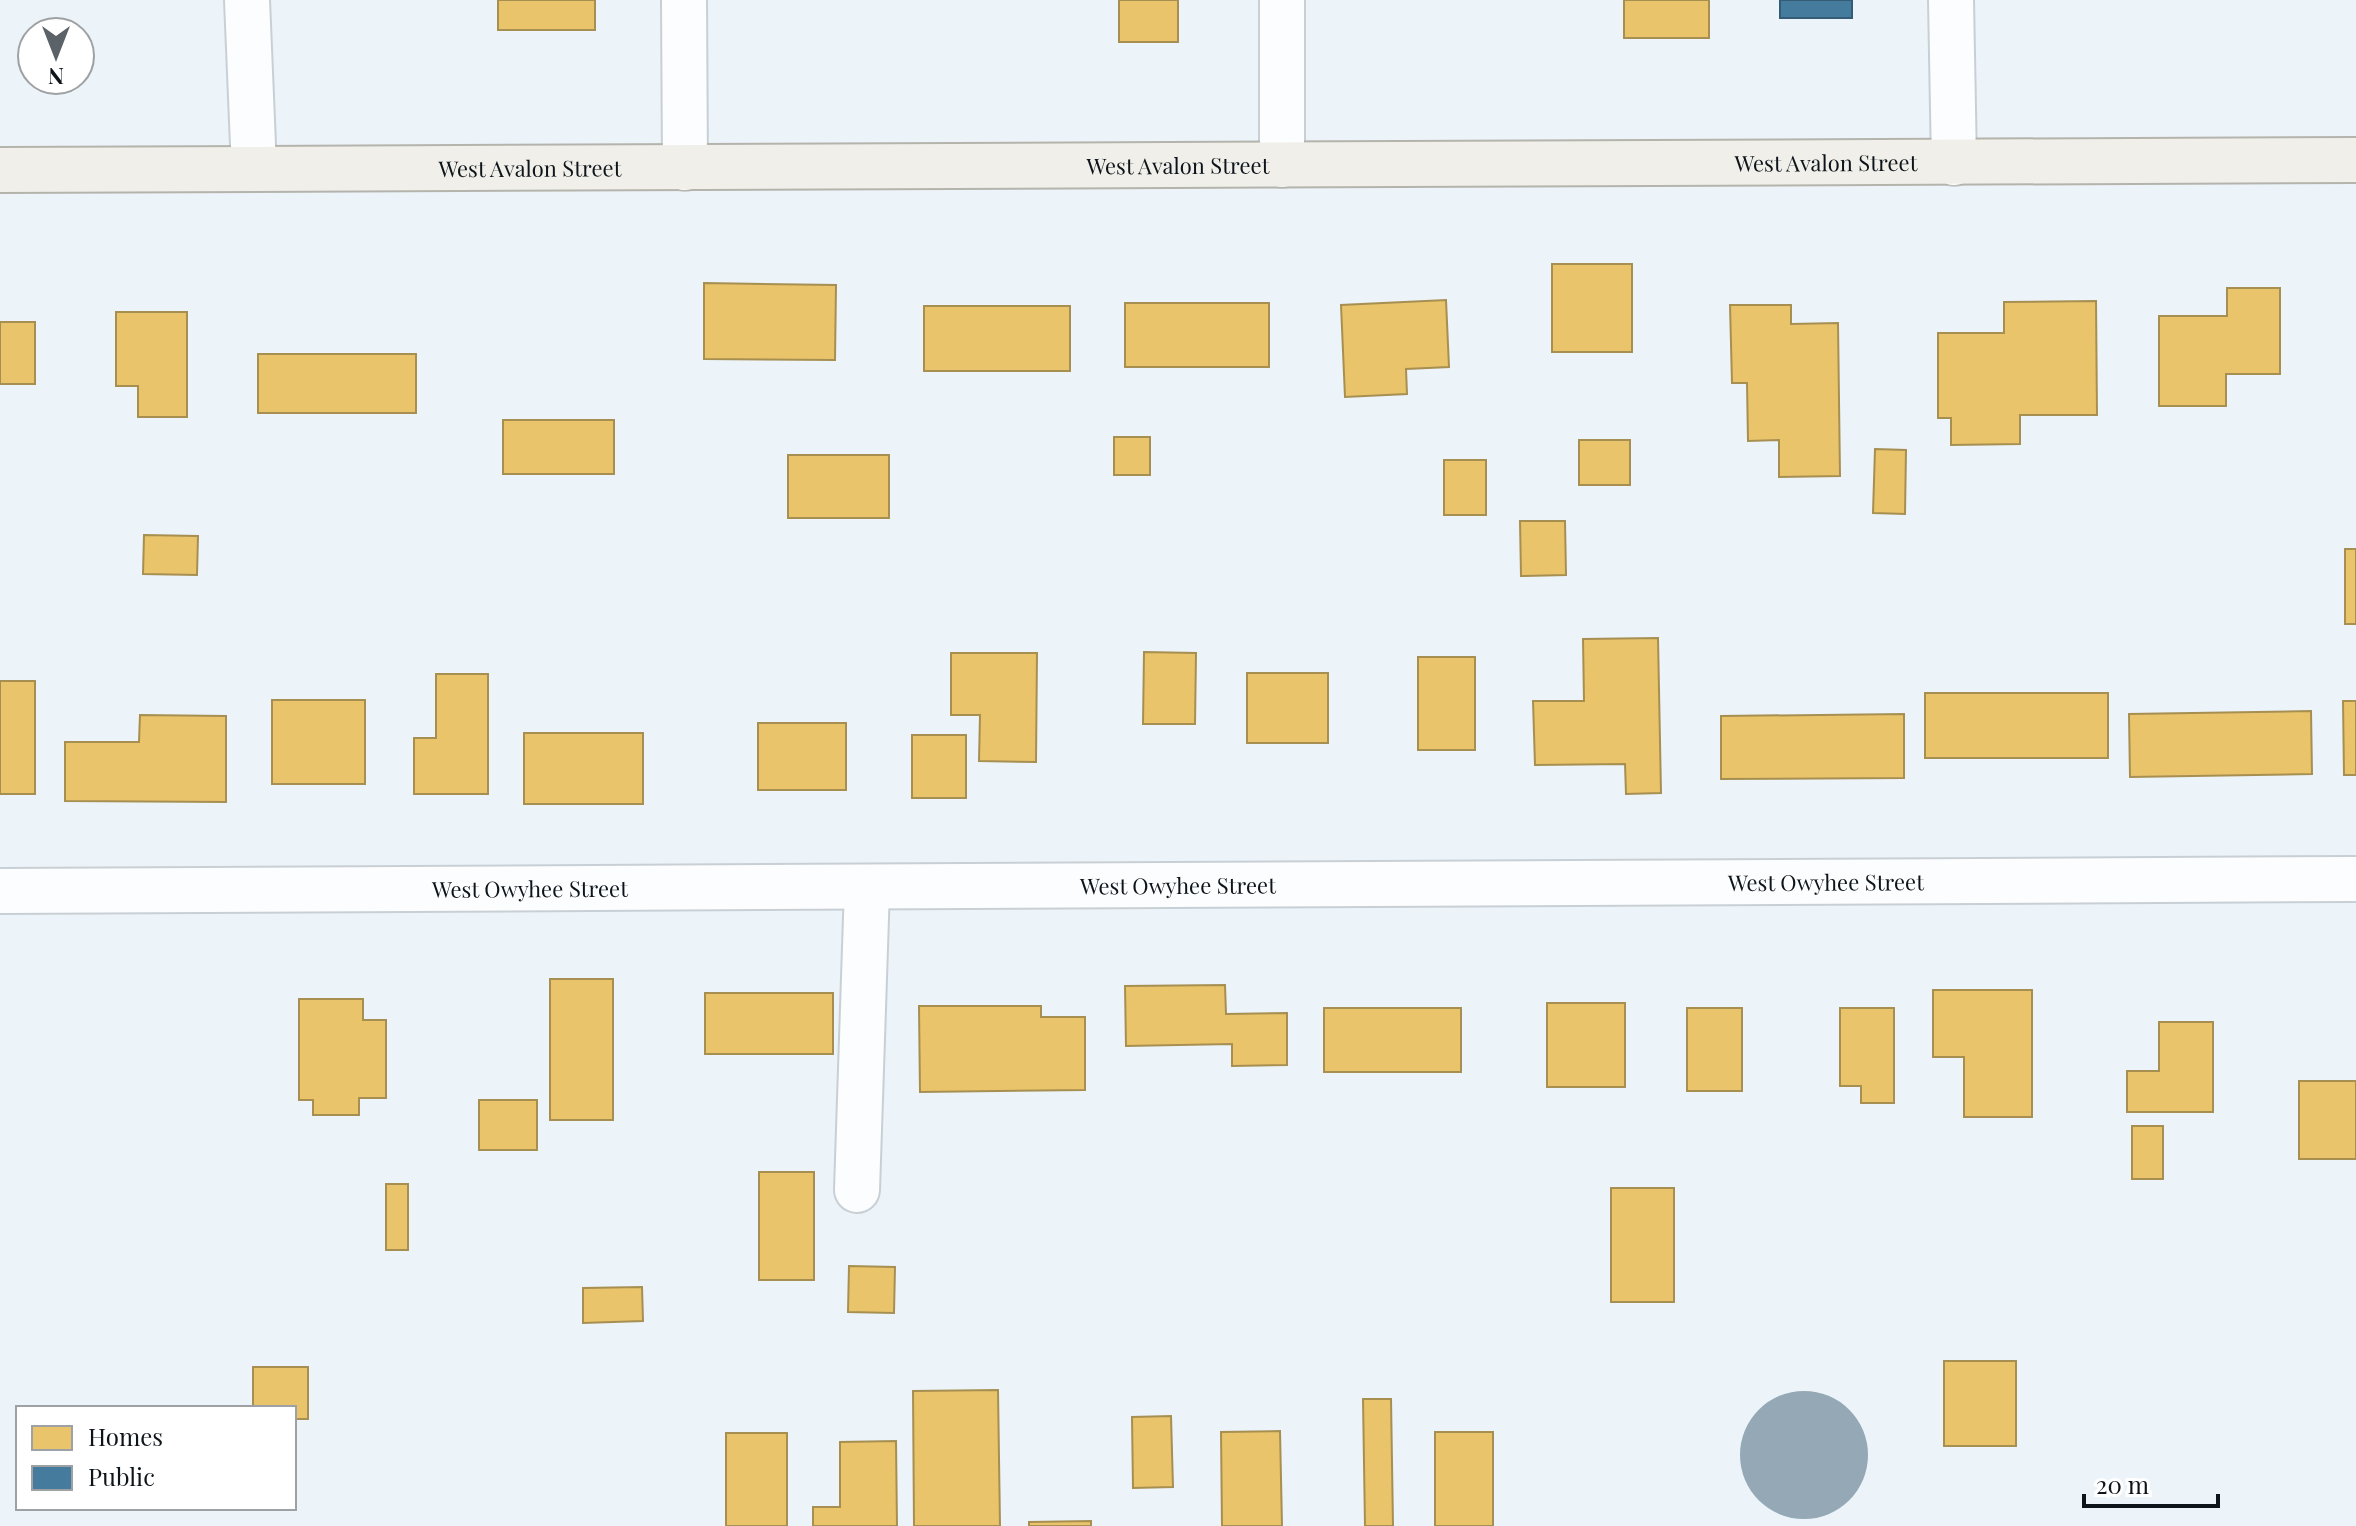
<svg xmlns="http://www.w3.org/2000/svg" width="2356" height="1526" font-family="'Playfair Display',serif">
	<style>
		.homes { fill: #e9c46a; stroke: #a78f52; stroke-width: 2 }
		.public { fill: #457b9d; stroke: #345c76; stroke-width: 2 }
		.building { fill: #94a8b6 }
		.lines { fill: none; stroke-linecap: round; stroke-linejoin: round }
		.minor-casing { stroke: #c9d0d5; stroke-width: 48 }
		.major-casing { stroke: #b4b4ac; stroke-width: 48 }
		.minor { stroke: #fcfdfe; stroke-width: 44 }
		.major { stroke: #f0efea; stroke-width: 44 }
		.labels { text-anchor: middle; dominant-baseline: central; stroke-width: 8; stroke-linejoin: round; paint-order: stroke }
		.street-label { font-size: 22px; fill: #0d141a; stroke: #fff }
	</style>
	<rect width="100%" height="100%" fill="#ecf3f9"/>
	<path class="homes" d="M 498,0 L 595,0 L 595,30 L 498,30 Z
		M 1119,0 L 1178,0 L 1178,42 L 1119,42 Z
		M 1624,0 L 1709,0 L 1709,38 L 1624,38 Z
		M 1552,264 L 1632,264 L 1632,352 L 1552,352 Z
		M 704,283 L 836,285 L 835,360 L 704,359 Z
		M 2227,288 L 2280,288 L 2280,374 L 2226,374 L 2226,406 L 2159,406 L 2159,316 L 2227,316 Z
		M 1446,300 L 1449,367 L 1406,369 L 1407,394 L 1345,397 L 1341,305 Z
		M 2096,301 L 2097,415 L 2020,415 L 2020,444 L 1951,445 L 1951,418 L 1938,418 L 1938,333 L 2004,333 L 2004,302 Z
		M 1125,303 L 1269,303 L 1269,367 L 1125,367 Z
		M 1730,305 L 1791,305 L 1791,324 L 1838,323 L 1840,476 L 1779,477 L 1779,440 L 1748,441 L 1747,383 L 1732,383 Z
		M 924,306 L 1070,306 L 1070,371 L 924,371 Z
		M 116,312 L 187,312 L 187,417 L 138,417 L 138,386 L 116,386 Z
		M 0,322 L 35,322 L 35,384 L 0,384 Z
		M 258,354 L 416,354 L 416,413 L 258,413 Z
		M 503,420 L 614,420 L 614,474 L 503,474 Z
		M 1114,437 L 1150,437 L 1150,475 L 1114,475 Z
		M 1579,440 L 1630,440 L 1630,485 L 1579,485 Z
		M 1875,449 L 1906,450 L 1905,514 L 1873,513 Z
		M 788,455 L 889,455 L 889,518 L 788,518 Z
		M 1444,460 L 1486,460 L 1486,515 L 1444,515 Z
		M 1520,521 L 1565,521 L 1566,575 L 1521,576 Z
		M 144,535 L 198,536 L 197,575 L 143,574 Z
		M 2345,549 L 2356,549 L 2356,624 L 2345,624 Z
		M 1658,638 L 1661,793 L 1626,794 L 1625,764 L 1535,765 L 1533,701 L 1584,701 L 1583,639 Z
		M 1144,652 L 1196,653 L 1195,724 L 1143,724 Z
		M 951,653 L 1037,653 L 1036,762 L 979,761 L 980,715 L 951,715 Z
		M 1418,657 L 1475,657 L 1475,750 L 1418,750 Z
		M 1247,673 L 1328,673 L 1328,743 L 1247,743 Z
		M 436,674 L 488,674 L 488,794 L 414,794 L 414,738 L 436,738 Z
		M 0,681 L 35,681 L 35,794 L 0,794 Z
		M 1925,693 L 2108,693 L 2108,758 L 1925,758 Z
		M 272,700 L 365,700 L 365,784 L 272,784 Z
		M 2343,701 L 2356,701 L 2356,775 L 2344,775 Z
		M 2311,711 L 2312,774 L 2130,777 L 2129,714 Z
		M 1904,714 L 1904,778 L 1721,779 L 1721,716 Z
		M 140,715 L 226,716 L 226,802 L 65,801 L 65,742 L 139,742 Z
		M 758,723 L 846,723 L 846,790 L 758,790 Z
		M 524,733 L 643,733 L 643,804 L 524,804 Z
		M 912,735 L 966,735 L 966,798 L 912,798 Z
		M 550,979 L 613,979 L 613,1120 L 550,1120 Z
		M 1225,985 L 1226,1014 L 1287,1013 L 1287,1065 L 1232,1066 L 1232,1044 L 1126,1046 L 1125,986 Z
		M 1933,990 L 2032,990 L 2032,1117 L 1964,1117 L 1964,1057 L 1933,1057 Z
		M 705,993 L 833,993 L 833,1054 L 705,1054 Z
		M 299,999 L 363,999 L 363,1020 L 386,1020 L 386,1098 L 359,1098 L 359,1115 L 313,1115 L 313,1100 L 299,1100 Z
		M 1547,1003 L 1625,1003 L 1625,1087 L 1547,1087 Z
		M 919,1006 L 1041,1006 L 1041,1017 L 1085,1017 L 1085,1090 L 920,1092 Z
		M 1324,1008 L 1461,1008 L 1461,1072 L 1324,1072 Z
		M 1687,1008 L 1742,1008 L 1742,1091 L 1687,1091 Z
		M 1840,1008 L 1894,1008 L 1894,1103 L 1861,1103 L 1861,1086 L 1840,1086 Z
		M 2159,1022 L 2213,1022 L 2213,1112 L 2127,1112 L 2127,1071 L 2159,1071 Z
		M 2299,1081 L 2356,1081 L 2356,1159 L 2299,1159 Z
		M 479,1100 L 537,1100 L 537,1150 L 479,1150 Z
		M 2132,1126 L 2163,1126 L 2163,1179 L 2132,1179 Z
		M 759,1172 L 814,1172 L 814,1280 L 759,1280 Z
		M 386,1184 L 408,1184 L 408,1250 L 386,1250 Z
		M 1611,1188 L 1674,1188 L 1674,1302 L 1611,1302 Z
		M 849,1266 L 895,1267 L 894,1313 L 848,1312 Z
		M 642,1287 L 643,1321 L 583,1323 L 583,1288 Z
		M 1944,1361 L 2016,1361 L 2016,1446 L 1944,1446 Z
		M 253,1367 L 308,1367 L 308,1419 L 294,1419 L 294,1408 L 253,1408 Z
		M 998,1390 L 1000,1526 L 914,1526 L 913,1391 Z
		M 1363,1399 L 1391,1399 L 1393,1526 L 1365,1526 Z
		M 1171,1416 L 1173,1487 L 1133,1488 L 1132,1417 Z
		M 1280,1431 L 1282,1526 L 1222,1526 L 1221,1432 Z
		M 1435,1432 L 1493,1432 L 1493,1526 L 1435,1526 Z
		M 726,1433 L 787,1433 L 787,1526 L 726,1526 Z
		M 896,1441 L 897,1526 L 813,1526 L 813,1507 L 840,1507 L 840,1442 Z
		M 1091,1521 L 1091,1526 L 1029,1526 L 1029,1522 Z"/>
	<path class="public" d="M 1780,0 L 1852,0 L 1852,18 L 1780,18 Z"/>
	<path class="building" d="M1740 1455a64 64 0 1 1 128 0a64 64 0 1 1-128 0Z"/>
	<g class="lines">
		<defs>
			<g id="minor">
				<path d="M 247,0 L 254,169"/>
				<path d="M 684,0 L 685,168"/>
				<path d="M 1282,0 L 1282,165"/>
				<path d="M 1951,0 L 1954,163"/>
				<path id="s1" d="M 0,891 L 2356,879"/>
				<path d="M 857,1190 L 867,887"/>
			</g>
			<g id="major">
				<path id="s2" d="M 0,170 L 2356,160"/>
			</g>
		</defs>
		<use href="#minor" class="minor-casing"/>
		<use href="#major" class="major-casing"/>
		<use href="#minor" class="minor"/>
		<use href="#major" class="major"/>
	</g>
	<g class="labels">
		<g class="street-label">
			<text stroke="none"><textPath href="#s2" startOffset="1826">West Avalon Street</textPath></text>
			<text stroke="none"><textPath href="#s2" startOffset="1178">West Avalon Street</textPath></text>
			<text stroke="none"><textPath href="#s2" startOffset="530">West Avalon Street</textPath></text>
			<text stroke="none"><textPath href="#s1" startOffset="1826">West Owyhee Street</textPath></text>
			<text stroke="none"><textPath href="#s1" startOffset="1178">West Owyhee Street</textPath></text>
			<text stroke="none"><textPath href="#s1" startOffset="530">West Owyhee Street</textPath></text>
		</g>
	</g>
	<rect x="16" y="1406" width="280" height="104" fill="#ffffff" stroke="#9ea1a3" stroke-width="2"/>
	<rect x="32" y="1426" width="40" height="24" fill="#e9c46a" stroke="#9ea1a3" stroke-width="2"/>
	<text x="88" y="1446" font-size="24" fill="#0d141a">Homes</text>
	<rect x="32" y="1466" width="40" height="24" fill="#457b9d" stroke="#9ea1a3" stroke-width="2"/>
	<text x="88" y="1486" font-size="24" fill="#0d141a">Public</text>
	<g transform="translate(56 56) rotate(180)"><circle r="38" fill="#ffffff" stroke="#9ea1a3" stroke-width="2"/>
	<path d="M0-6L14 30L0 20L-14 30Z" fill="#5b6268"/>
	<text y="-12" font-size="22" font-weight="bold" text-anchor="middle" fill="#0d141a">N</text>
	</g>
	<path d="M2084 1494v12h134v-12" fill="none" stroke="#0d141a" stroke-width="4"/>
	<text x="2096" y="1494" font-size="24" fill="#0d141a" stroke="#ffffff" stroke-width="6" paint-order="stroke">20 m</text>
</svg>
